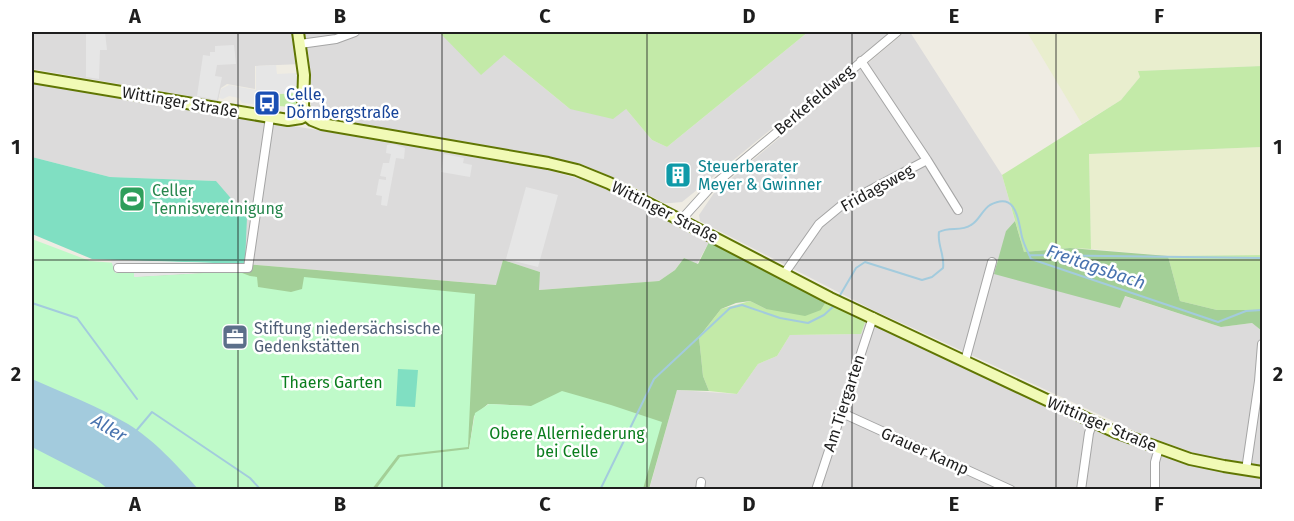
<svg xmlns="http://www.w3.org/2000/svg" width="1294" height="521" font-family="'Fira Sans',sans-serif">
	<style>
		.residential { fill: #dcdbdb }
		.farmland { fill: #e9eece }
		.grass { fill: #c3eaa8 }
		.forest { fill: #a3cf97 }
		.park { fill: #bffac9 }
		.pitch { fill: #80dfc2 }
		.parking { fill: #e6e6e6 }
		.water { fill: #a3cbdd }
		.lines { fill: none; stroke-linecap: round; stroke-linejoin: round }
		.stream { stroke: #a3cbdd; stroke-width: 2 }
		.street-casing { stroke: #a5a5a5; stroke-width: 10 }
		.secondary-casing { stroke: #607603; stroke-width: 14 }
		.street { stroke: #fff; stroke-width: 8 }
		.secondary { stroke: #f1fab6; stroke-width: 10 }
		.grid { fill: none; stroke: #1e1e1e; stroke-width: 1.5; stroke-opacity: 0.55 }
		.labels { text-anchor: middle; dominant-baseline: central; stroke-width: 5; stroke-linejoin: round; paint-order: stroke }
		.transit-label { font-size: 16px; fill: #164399; stroke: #fff; text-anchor: start }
		.street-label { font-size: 16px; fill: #1e1e1e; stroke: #fff }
		.culture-label { font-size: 16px; fill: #0d838f; stroke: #fff; text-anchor: start }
		.leisure-label { font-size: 16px; fill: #27864d; stroke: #fff; text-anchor: start }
		.service-label { font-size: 16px; fill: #4e5e75; stroke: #fff; text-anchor: start }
		.park-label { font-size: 16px; fill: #0a7d1d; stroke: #fff }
		.water-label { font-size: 18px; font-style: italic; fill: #4973af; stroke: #fff }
		.neatline { fill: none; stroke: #1e1e1e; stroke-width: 2 }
		.grid-label { font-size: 20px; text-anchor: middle; font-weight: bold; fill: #1e1e1e }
	</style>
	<rect width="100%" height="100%" fill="#efece3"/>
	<path class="residential" d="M 32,32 L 295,32 L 301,64 L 255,66 L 255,89 L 227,84 L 221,88 L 218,101 L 32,69 Z
		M 305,32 L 444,32 L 442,34 L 504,55 L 570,109 L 626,109 L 652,140 L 667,147 L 808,32 L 890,32 L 703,185 L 682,202 L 671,203 L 664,203 L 630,185 L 584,165 L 556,159 L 319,118 L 313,115 L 311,109 L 310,65 Z
		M 905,32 L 910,32 L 1002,175 L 1015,221 L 1006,231 L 1120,307 L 1124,296 L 1221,327 L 1252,323 L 1262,331 L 1262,465 L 1203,456 L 1141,434 L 915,329 L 875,311 L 700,221 L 699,215 L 714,193 Z
		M 32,83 L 530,165 L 601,185 L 709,242 L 697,264 L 684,258 L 675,270 L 659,281 L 538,290 L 540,272 L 503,260 L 497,285 L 245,264 L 216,181 L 110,177 L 32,157 Z
		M 866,320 L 1105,434 L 1167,458 L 1212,470 L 1262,478 L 1262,490 L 649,490 L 677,390 L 737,394 L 758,364 L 777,356 L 790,335 L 861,334 Z"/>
	<path class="farmland" d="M 1027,32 L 1262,32 L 1262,66 L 1139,71 L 1140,77 L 1121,100 L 1082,124 Z
		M 1262,147 L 1262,255 L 1168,256 L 1091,249 L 1089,154 Z"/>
	<path class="grass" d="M 444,32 L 808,32 L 667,147 L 652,140 L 626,109 L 613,119 L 570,109 L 504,55 L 481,75 L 441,34 Z
		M 1262,66 L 1262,147 L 1089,154 L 1091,249 L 1070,248 L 1024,252 L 1002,175 L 1121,100 L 1140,77 L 1138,71 Z
		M 296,86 L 298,86 L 297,103 L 292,107 L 254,104 L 254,97 L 257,95 L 295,93 Z
		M 1262,255 L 1262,310 L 1217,310 L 1180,301 L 1168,256 Z
		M 750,301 L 766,309 L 821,310 L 826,302 L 866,320 L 861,334 L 790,335 L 777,356 L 758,364 L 737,394 L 709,391 L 703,376 L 699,337 L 721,309 Z"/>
	<path class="forest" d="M 1015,221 L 1024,252 L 1070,248 L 1168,256 L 1180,301 L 1217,310 L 1262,310 L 1262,331 L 1252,323 L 1221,327 L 1125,296 L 1120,308 L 994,274 L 1006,231 Z
		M 709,242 L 826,302 L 821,310 L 805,316 L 766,309 L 750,301 L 736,303 L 721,309 L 699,337 L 703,376 L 709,391 L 677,390 L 649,489 L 573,489 L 530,406 L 488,404 L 474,416 L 469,450 L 379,489 L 212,490 L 119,285 L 134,271 L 135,277 L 237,271 L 245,264 L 496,285 L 503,260 L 540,272 L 539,290 L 659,281 L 675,270 L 684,258 L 698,264 Z"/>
	<path class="park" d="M 32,239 L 90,261 L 116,263 L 134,271 L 134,277 L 237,271 L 250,276 L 257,277 L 258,287 L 291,292 L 302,289 L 304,277 L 475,294 L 468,447 L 398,455 L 372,489 L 32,489 Z
		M 562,391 L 611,405 L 662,422 L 643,489 L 376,489 L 400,457 L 469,449 L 475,413 L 489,404 L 531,406 Z"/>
	<path class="pitch" d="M 32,157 L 110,177 L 216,181 L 247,217 L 245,264 L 92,259 L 32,234 Z
		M 398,369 L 418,370 L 415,407 L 396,406 Z"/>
	<path class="parking" d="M 86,32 L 105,32 L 107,50 L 100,50 L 99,79 L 86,77 Z
		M 234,45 L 236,64 L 217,65 L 215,76 L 222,77 L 217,100 L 197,96 L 203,55 L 210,56 L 210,52 L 215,52 L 215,46 Z
		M 276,65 L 277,74 L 297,73 L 298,86 L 296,86 L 295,93 L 257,95 L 254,97 L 254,104 L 242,103 L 239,98 L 229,96 L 223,99 L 219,98 L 221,89 L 229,85 L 256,90 L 256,66 Z
		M 393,144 L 405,148 L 404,159 L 396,158 L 387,206 L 381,205 L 382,196 L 376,195 L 379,179 L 386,180 L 386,177 L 380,176 L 383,163 L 389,163 L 391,154 L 386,153 L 387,145 Z
		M 444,154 L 464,158 L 463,163 L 472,165 L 470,177 L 441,172 Z
		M 526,187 L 558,195 L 538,267 L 506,259 Z
		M 111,260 L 245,264 L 237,271 L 134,277 L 134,271 L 115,273 Z"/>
	<path class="water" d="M 32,379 C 64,393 97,406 128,424 C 153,439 179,467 198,489 L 108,489 L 98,481 L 32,447 Z"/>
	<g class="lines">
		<path class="stream" d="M 1029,255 L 1262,258
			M 839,297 L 856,268 L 865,262 L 922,280 L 932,277 L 943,268 C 945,255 937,245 939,232 C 949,226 961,232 971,225 C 979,221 982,210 990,205 C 1017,191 1018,220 1022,237 C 1024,245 1028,252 1031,259 L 1218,322 L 1246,311 L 1262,310
			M 32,303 L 77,318 L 137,399
			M 136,431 L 152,412 L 250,478 L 261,490
			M 600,490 L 654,379 L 730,308 L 742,305 L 780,318 L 808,323 L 824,315 L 835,305"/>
		<defs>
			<path id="street" d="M 300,44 L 336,39 L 355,32
				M 861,61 L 927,160 L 958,210
				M 681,220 L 709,189 L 897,32
				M 118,268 L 248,268 L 270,117
				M 784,274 L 819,224 L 842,205 L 927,160
				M 965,361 L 992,262
				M 1259,381 L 1262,344
				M 840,412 L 1011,490
				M 1246,470 L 1259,381 L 1262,381
				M 700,490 L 701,482
				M 816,490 L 873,317
				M 1081,490 L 1089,433 L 1093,422
				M 1155,490 L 1155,462 L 1159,448"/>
			<path id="secondary" d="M 298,32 L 304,75 L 303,106 L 306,115
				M 32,77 L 288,120 L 301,118 L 306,115
				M 306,115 L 312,120 L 322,124 L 548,163 L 577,170 L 609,183 L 830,298 L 1115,432 L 1190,459 L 1224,466 L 1262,472"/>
		</defs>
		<use href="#street" class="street-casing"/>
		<use href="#secondary" class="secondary-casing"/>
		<use href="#street" class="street"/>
		<use href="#secondary" class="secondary"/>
	</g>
	<path class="grid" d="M 238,32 L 238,490M 442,32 L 442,490M 647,32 L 647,490M 852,32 L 852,490M 1056,32 L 1056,490M 32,260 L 1262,260"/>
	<defs>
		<symbol id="bus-square" viewBox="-11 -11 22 22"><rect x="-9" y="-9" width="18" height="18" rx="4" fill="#1a4fb4" stroke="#fff"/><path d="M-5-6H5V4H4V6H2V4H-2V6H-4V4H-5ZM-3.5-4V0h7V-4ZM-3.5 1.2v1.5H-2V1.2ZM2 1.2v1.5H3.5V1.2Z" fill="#fff"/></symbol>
		<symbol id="building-square" viewBox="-11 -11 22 22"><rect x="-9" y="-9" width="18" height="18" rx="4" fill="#0f9aa8" stroke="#fff"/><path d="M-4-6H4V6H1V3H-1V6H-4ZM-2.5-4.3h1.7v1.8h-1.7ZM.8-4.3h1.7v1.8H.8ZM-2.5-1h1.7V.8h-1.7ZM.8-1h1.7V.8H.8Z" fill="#fff"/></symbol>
		<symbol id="stadium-square" viewBox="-11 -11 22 22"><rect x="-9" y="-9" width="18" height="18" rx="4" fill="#2e9e5b" stroke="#fff"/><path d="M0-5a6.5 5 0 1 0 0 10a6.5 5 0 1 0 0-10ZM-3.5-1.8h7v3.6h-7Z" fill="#fff"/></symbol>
		<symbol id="office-square" viewBox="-11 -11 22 22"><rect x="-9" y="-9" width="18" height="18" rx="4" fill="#5c6f8a" stroke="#fff"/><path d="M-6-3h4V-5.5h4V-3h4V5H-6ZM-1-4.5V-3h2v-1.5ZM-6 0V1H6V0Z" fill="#fff"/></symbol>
	</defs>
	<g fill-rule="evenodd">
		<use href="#bus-square" x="252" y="88" width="30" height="30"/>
		<use href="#building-square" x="663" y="160" width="30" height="30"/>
		<use href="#stadium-square" x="117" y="184" width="30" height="30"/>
		<use href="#office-square" x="220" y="322" width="30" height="30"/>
	</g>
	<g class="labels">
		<g class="transit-label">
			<text x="286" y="94">Celle,<tspan x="286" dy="18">Dörnbergstraße</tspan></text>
		</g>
		<g class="street-label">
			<text transform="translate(814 100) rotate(-40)">Berkefeldweg</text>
			<text transform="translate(180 102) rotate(10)">Wittinger Straße</text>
			<text transform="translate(877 188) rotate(-29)">Fridagsweg</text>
			<text transform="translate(665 212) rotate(27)">Wittinger Straße</text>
			<text transform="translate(844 403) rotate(-72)">Am Tiergarten</text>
			<text transform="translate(1102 424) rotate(23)">Wittinger Straße</text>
			<text transform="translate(925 451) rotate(24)">Grauer Kamp</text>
		</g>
		<g class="culture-label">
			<text x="698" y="166">Steuerberater<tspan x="698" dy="18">Meyer &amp; Gwinner</tspan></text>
		</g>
		<g class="leisure-label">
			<text x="152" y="190">Celler<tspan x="152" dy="18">Tennisvereinigung</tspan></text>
		</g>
		<g class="service-label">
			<text x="254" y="328">Stiftung niedersächsische<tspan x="254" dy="18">Gedenkstätten</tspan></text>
		</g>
		<g class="park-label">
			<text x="332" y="382">Thaers Garten</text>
			<text x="567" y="433">Obere Allerniederung<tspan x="567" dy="18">bei Celle</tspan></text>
		</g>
		<g class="water-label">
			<text transform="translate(1096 267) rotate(19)">Freitagsbach</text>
			<text transform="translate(109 428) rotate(31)">Aller</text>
		</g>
	</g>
	<rect width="1294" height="521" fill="none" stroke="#ffffff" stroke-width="66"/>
	<rect x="33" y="33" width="1228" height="455" class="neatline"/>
	<g class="grid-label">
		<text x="135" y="23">A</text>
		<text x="340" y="23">B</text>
		<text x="545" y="23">C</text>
		<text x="749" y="23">D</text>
		<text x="954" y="23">E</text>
		<text x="1159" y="23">F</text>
		<text x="16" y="154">1</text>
		<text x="1278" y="154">1</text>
		<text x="16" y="381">2</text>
		<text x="1278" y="381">2</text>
		<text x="135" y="511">A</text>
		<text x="340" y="511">B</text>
		<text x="545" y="511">C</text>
		<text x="749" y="511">D</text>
		<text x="954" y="511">E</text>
		<text x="1159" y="511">F</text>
	</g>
</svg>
